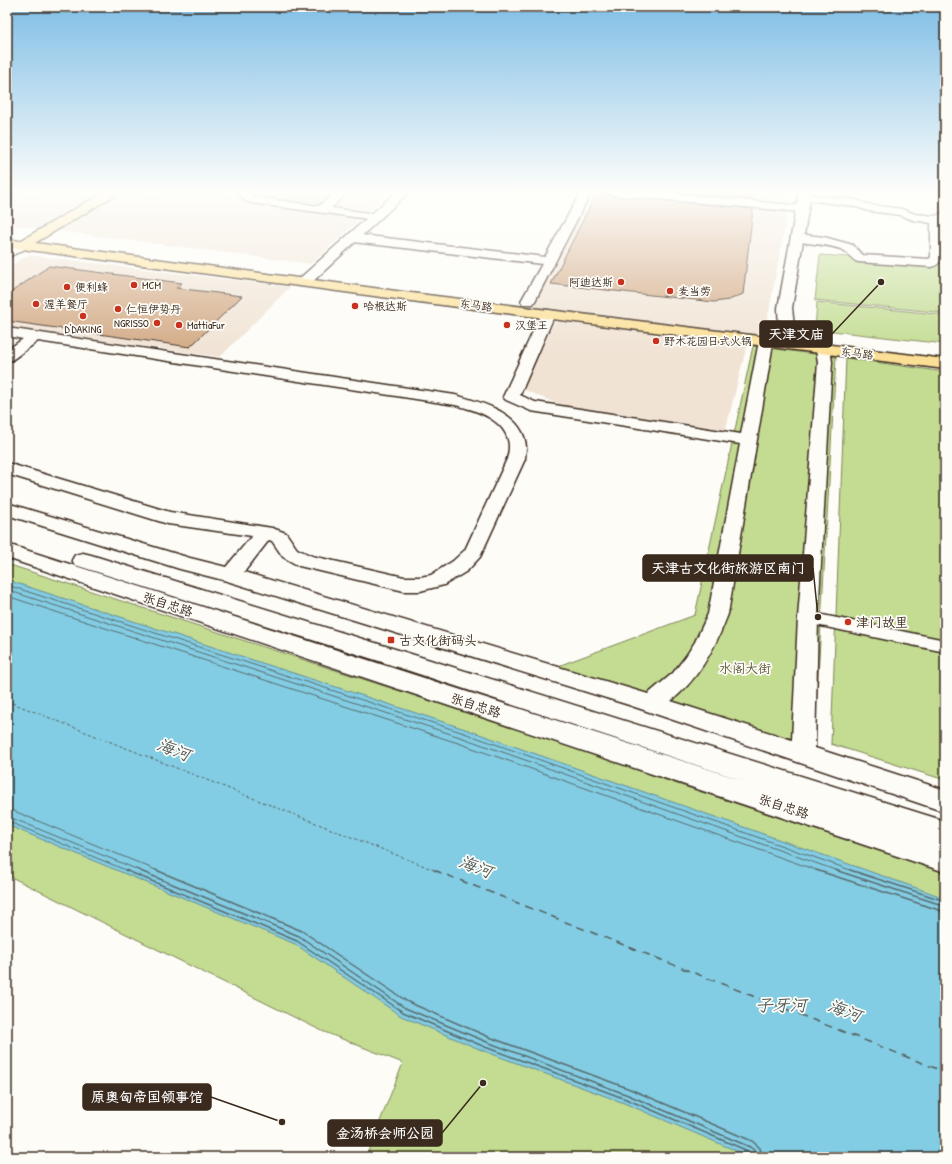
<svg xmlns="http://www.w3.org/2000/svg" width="952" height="1164" font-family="'Patrick Hand','LXGW WenKai TC',sans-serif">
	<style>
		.built { fill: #f0e3d4 }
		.green { fill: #c3dc92; stroke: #7f8358 }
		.water { fill: #83cde4; stroke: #668c95 }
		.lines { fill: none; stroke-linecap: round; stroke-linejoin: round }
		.shore-far1 { stroke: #586b6d; stroke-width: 1 }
		.shore { stroke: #586b6d; stroke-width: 1.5 }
		.ferry-far1 { stroke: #515b59; stroke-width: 1; stroke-dasharray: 3 2.5; stroke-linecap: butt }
		.ferry { stroke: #515b59; stroke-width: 1.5; stroke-dasharray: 8 6; stroke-linecap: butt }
		.building { fill: #d2a984; stroke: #3b2a1e }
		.pedestrian-casing { stroke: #3b2a1e; stroke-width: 3 }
		.minor-casing { stroke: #3b2a1e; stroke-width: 3 }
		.tertiary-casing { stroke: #3b2a1e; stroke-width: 3 }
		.secondary-casing { stroke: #3b2a1e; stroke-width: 3 }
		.primary-casing { stroke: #3b2a1e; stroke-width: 3 }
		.pedestrian { fill: #fdfcf7; fill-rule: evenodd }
		.minor { fill: #fdfcf7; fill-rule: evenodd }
		.tertiary { fill: #fdfcf7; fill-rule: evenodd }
		.secondary { fill: #fdfcf7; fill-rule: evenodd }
		.primary { fill: #fbdf96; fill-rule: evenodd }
		.poi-dot { fill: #c8321e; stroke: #fdfcf7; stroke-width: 1.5 }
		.labels { text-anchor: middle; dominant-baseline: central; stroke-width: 3.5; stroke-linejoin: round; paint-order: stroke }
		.far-poi-label { font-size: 11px; fill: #3b2a1e; stroke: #fdfcf7; text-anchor: start }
		.far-street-label { font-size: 11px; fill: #3b2a1e; stroke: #fdfcf7 }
		.street-label { font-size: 13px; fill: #3b2a1e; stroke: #fdfcf7 }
		.poi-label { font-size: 13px; fill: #3b2a1e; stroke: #fdfcf7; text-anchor: start }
		.park-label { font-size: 13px; fill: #5d563b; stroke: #fdfcf7 }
		.near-water-label { font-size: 17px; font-style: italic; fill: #515b59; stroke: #fdfcf7 }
		.leader { fill: none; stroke: #3b2a1e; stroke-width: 1.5 }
		.callout-dot { fill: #3b2a1e; stroke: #fdfcf7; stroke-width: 1.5 }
		.callout { fill: #3b2a1e; stroke: #3b2a1e; stroke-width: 1.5 }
		.callout-label { font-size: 14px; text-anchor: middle; font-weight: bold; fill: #fff }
	</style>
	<rect width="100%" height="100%" fill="#fdfcf7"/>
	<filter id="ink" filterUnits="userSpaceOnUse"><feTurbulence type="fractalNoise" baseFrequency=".025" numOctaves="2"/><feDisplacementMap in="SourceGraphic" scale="8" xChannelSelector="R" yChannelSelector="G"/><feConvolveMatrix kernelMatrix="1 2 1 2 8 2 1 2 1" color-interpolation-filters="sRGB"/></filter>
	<g filter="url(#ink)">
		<path class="built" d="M 7,192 L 390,192 L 311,264 L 7,224 Z
			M 586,192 L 791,192 L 767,322 L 746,349 L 725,432 L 560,405 L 522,389 L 559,312 L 525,307 Z
			M 28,255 L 290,287 L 220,357 L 7,327 L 7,268 Z"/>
		<path class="green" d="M 246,192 L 334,192 L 318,205 L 249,196 Z
			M 820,255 L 945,264 L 945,313 L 815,300 Z
			M 817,302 L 945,315 L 945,344 L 815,329 Z
			M 753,346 L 836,357 L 813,766 L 534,675 L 695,615 Z
			M 846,358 L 945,372 L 945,780 L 831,744 Z
			M 7,564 L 598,755 L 674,783 L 945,872 L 945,1157 L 366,1157 L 403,1063 L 322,1031 L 7,875 Z"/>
		<path class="water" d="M 7,580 L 465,729 L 945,898 L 945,1157 L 751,1157 L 624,1103 L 484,1051 L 401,1016 L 295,944 L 7,825 Z"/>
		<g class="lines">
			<path class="shore-far1" d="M 7,585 L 464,733 L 853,871
				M 7,590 L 463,738 L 838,871
				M 7,596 L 461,744 L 819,871
				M 7,810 L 14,811 L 158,871
				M 7,816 L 141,871
				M 7,821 L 128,871"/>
			<path class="shore" d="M 125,870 L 297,941 L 403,1012 L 485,1047 L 626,1099 L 748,1151 L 751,1157
				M 138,870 L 299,936 L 405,1008 L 487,1042 L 628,1095 L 750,1147 L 755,1151 L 756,1157
				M 156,870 L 302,931 L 408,1002 L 489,1037 L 630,1089 L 752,1141 L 760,1148 L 762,1157
				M 816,870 L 945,912
				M 835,870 L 945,906
				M 850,870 L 945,901"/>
			<path class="ferry-far1" d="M 7,701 L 437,871"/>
			<path class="ferry" d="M 434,870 L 945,1072"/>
		</g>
		<path class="building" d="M 693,192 L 755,192 L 754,200 L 692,194 Z
			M 596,194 L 753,209 L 743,294 L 729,300 L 714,302 L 551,284 Z
			M 49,266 L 182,283 L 176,288 L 242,296 L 190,347 L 7,321 L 7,295 Z"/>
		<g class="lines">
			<defs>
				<path id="pedestrian" d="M 808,612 L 945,640 L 945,652 L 802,622 L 800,618 L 802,614 Z"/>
				<path id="minor" d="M 237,192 L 248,192 L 254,197 L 319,206 L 336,192 L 348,192 L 331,208 L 376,214 L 382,217 L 376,220 L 251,203 L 247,202 Z
					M 581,192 L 591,192 L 535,301 L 533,304 L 523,304 L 521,301 L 542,264 L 353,242 L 349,240 L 347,238 L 349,236 L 353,234 L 545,257 Z
					M 607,192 L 670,193 L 802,206 L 808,209 L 802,212 L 612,195 Z
					M 939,192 L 945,192 L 945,201 L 940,198 Z
					M 804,194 L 855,200 L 871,205 L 902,209 L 915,214 L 935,216 L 945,212 L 945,220 L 943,221 C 943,235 949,262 932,267 L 858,262 C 851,260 849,253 843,250 C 827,243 809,245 793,240 L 791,238 L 793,236 L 797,234 L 824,237 L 853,245 L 862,255 L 929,259 L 931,257 L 931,223 L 913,220 L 900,215 L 869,211 L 853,206 L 800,199 L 799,197 Z
					M 548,310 L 553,311 L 555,314 L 520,395 L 535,402 L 741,434 L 759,341 L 761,338 L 787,329 L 828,345 L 830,348 L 832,362 L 818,618 L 815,748 L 945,790 L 945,812 L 629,705 L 227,581 L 180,569 L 7,515 L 7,503 L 190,558 L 226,567 L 252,536 L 168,524 L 7,474 L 7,463 L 170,512 L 272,528 L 286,533 L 297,549 L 312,556 L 404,577 L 420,577 L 431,575 L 453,561 L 465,550 L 507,459 C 508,455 509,451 509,446 C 508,420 476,410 455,405 L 38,341 L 12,360 L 7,361 L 7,350 L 23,339 L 7,336 L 7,328 L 455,395 C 481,402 524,413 526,447 C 526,451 525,455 525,459 L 480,557 L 467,571 L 444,585 L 420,591 L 404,591 L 299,566 L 283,557 L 272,541 L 269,540 L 244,572 L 648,694 L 673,673 L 686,656 L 695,642 L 708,614 L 740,444 L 531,411 L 506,400 L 503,397 L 541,314 L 543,311 ZM 787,338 L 816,350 L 818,362 L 798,618 L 792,740 L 671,701 C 699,679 716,646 728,614 L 773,343 Z"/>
				<path id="tertiary" d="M 396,192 L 409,192 L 309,285 L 304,286 L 299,285 L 297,282 L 299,279 Z
					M 799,192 L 811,192 L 792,308 L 795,333 L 792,336 L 787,338 L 782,336 L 779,333 L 778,308 Z
					M 7,544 L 748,782 L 379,661 L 75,565 L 72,560 L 75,555 L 83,553 L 91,555 L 395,649 L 945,821 L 945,872 L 7,558 Z"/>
				<path id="secondary" d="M 22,241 L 27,242 L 29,245 L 27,248 L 7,258 L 7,248 Z"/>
				<path id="primary" d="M 104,192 L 119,192 L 117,194 L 35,243 L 419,294 L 945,359 L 945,369 L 419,302 L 7,247 L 7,239 L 20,241 Z"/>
			</defs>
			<use href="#pedestrian" class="pedestrian-casing"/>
			<use href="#minor" class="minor-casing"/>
			<use href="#tertiary" class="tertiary-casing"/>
			<use href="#secondary" class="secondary-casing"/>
			<use href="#primary" class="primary-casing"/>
			<use href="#pedestrian" class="pedestrian"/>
			<use href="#minor" class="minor"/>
			<use href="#tertiary" class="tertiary"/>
			<use href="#secondary" class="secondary"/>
			<use href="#primary" class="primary"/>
		</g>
	</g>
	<linearGradient id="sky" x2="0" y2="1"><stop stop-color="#7fbee6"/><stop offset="0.54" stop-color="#fefefb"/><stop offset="1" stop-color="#fefefb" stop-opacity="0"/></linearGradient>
	<rect width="952" height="355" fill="url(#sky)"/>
	<g class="poi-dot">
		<circle cx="621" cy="282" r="4"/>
		<circle cx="134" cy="285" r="4"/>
		<circle cx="67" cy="287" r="4"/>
		<circle cx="670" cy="291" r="4"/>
		<circle cx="36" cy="304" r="4"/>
		<circle cx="355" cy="306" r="4"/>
		<circle cx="118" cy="309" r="4"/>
		<circle cx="83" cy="316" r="4"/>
		<circle cx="157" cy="323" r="4"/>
		<circle cx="179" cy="325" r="4"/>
		<circle cx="507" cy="325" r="4"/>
		<circle cx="656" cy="341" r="4"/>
		<circle cx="848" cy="622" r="4"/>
		<rect x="387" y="636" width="8" height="8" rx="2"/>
	</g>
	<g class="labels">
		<g class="far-poi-label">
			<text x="613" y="282" text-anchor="end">阿迪达斯</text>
			<text x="142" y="285">MCM</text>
			<text x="75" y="287">便利蜂</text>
			<text x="678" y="291">麦当劳</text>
			<text x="44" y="304">渥羊餐厅</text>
			<text x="363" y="306">哈根达斯</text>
			<text x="126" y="309">仁恒伊势丹</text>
			<text x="149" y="323" text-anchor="end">NGRISSO</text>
			<text x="187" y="325">MattiaFur</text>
			<text x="515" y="325">汉堡王</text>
			<text x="83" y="329" text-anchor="middle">D'DAKING</text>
			<text x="664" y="341">野木花园日式火锅</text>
		</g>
		<g class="far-street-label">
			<text transform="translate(476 305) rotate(7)">东马路</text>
			<text transform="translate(857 353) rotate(7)">东马路</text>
		</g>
		<g class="street-label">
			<text transform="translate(168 604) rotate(18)">张自忠路</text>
			<text transform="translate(476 705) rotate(18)">张自忠路</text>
			<text transform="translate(784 806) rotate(18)">张自忠路</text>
		</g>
		<g class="poi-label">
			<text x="856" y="622">津门故里</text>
			<text x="399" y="640">古文化街码头</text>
		</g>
		<g class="park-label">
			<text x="745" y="668">水阁大街</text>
		</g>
		<g class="near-water-label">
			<text transform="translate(174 749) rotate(21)">海河</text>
			<text transform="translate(476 866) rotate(21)">海河</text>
			<text x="781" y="1004">子牙河</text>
			<text transform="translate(845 1010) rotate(21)">海河</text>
		</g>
	</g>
	<path class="leader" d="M881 282L832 334M818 617L813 568M282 1122L211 1097M483 1083L442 1133"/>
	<g class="callout-dot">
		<circle cx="881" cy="282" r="4"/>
		<circle cx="818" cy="617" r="4"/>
		<circle cx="282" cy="1122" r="4"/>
		<circle cx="483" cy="1083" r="4"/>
	</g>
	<g class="callout">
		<rect x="760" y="321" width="72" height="26" rx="4"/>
		<rect x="643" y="555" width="170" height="26" rx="4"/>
		<rect x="83" y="1084" width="128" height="26" rx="4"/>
		<rect x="328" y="1120" width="114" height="26" rx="4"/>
	</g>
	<g class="callout-label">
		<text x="796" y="339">天津文庙</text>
		<text x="728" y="573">天津古文化街旅游区南门</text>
		<text x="147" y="1102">原奥匈帝国领事馆</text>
		<text x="385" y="1138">金汤桥会师公园</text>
	</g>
	<rect width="952" height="1164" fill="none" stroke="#fdfcf7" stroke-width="24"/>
	<rect x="12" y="12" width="928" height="1140" fill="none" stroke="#3b2a1e" stroke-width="1.5" filter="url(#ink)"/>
</svg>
